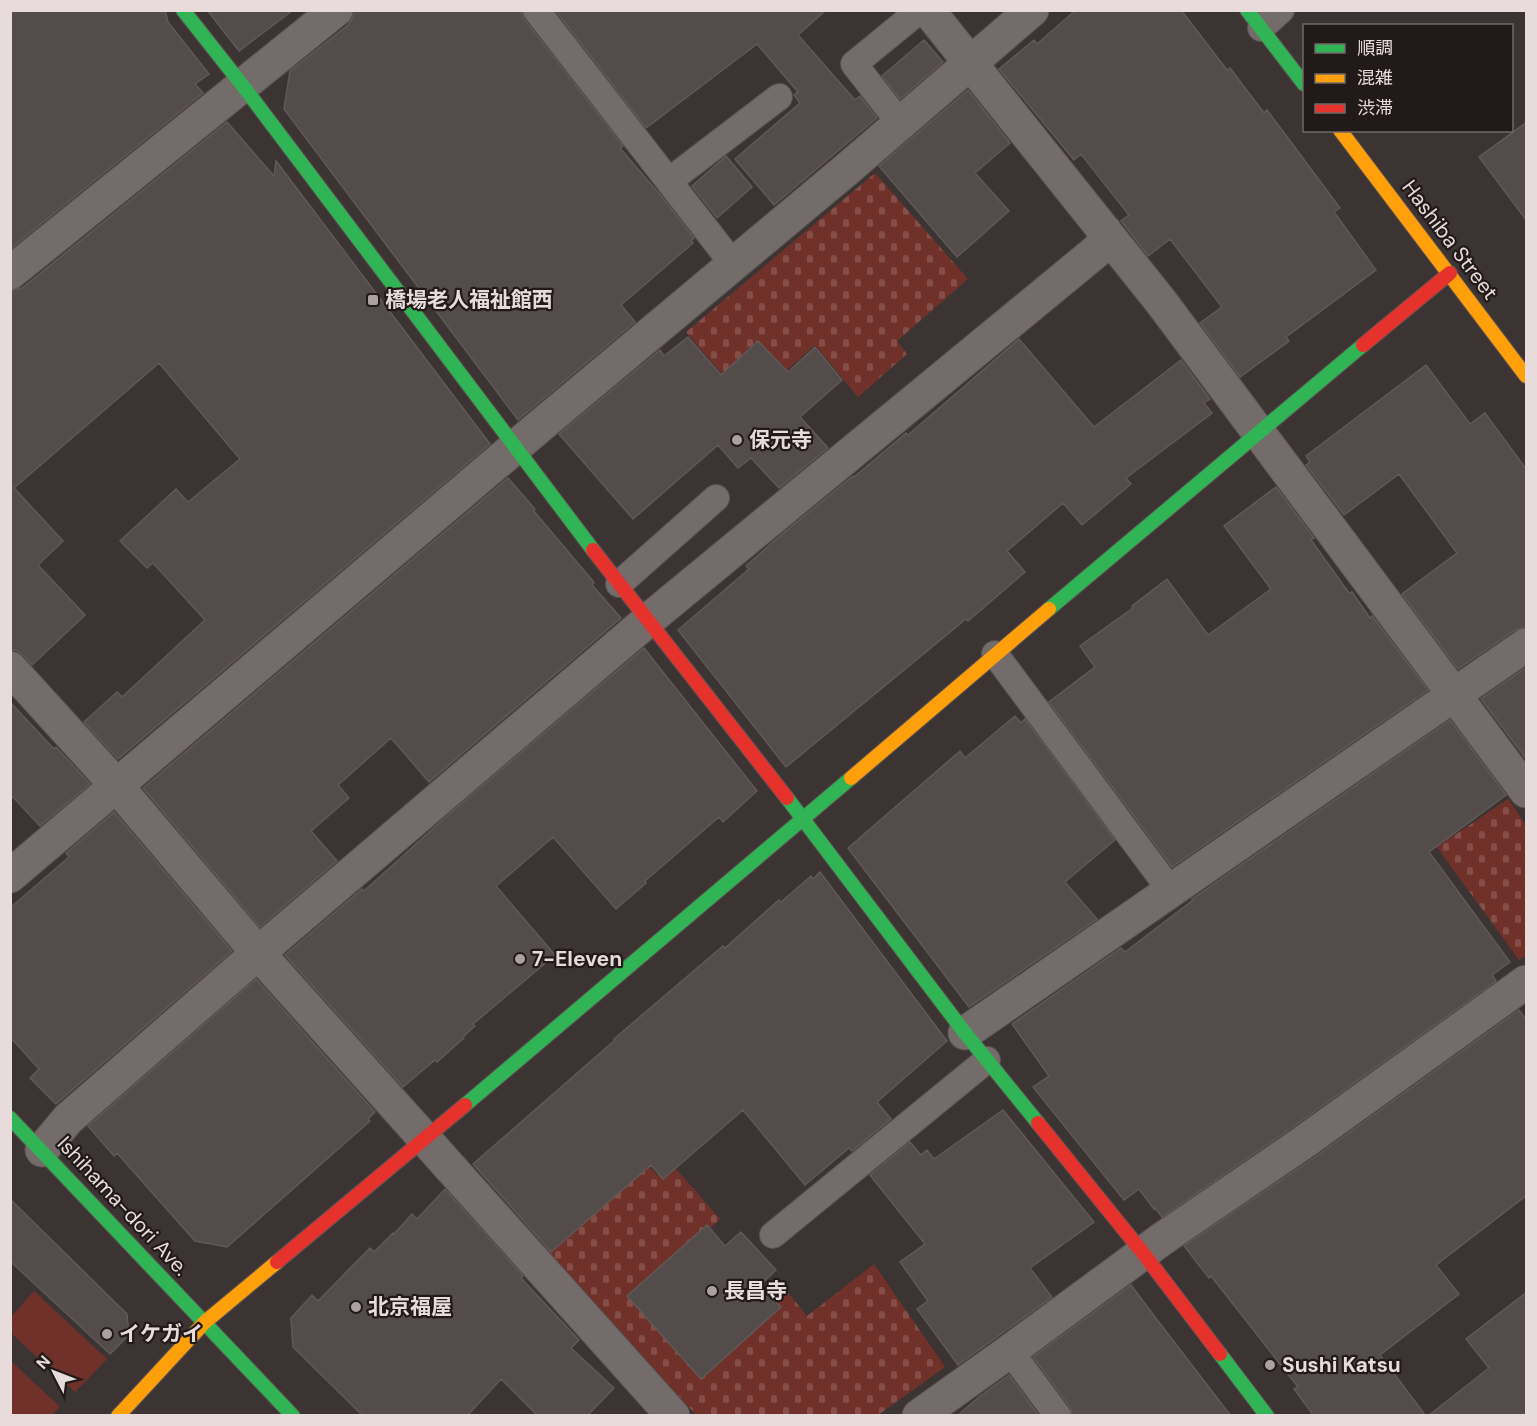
<svg xmlns="http://www.w3.org/2000/svg" width="1537" height="1426" font-family="'DM Sans','Noto Sans JP',sans-serif">
	<style>
		.cemetery { fill: url(#cemetery-stones) }
		.garden { fill: #71312b }
		.building { fill: #534c4b; stroke: #605957; stroke-width: 1.5 }
		.lines { fill: none; stroke-linecap: round; stroke-linejoin: round }
		.lane-casing { stroke: #5a5251; stroke-width: 28 }
		.street-casing { stroke: #5a5251; stroke-width: 35 }
		.fast-casing { stroke: #5a5251; stroke-width: 16 }
		.slow-casing { stroke: #5a5251; stroke-width: 16 }
		.jam-casing { stroke: #5a5251; stroke-width: 16 }
		.lane { stroke: #736c6b; stroke-width: 26 }
		.street { stroke: #736c6b; stroke-width: 33 }
		.fast { stroke: #30b455; stroke-width: 14 }
		.slow { stroke: #ff9f0a; stroke-width: 14 }
		.jam { stroke: #e5322d; stroke-width: 14 }
		.poi-dot { fill: #aba1a0; stroke: #211a19; stroke-width: 2 }
		.labels { text-anchor: middle; dominant-baseline: central; stroke-width: 4.5; stroke-linejoin: round; paint-order: stroke }
		.street-label { font-size: 21px; fill: #e7dcdb; stroke: #211a19 }
		.poi-label { font-size: 21px; font-weight: bold; fill: #e7dcdb; stroke: #211a19; text-anchor: start }
	</style>
	<defs>
		<pattern id="cemetery-stones" width="16" height="16" patternUnits="userSpaceOnUse" patternTransform="scale(1.5)"><rect width="16" height="16" fill="#71312b"/><path d="M2 7V4a2 2 0 0 1 4 0v3zM10 15v-3a2 2 0 0 1 4 0v3z" fill="#854e49"/></pattern>
	</defs>
	<rect width="100%" height="100%" fill="#3c3432"/>
	<path class="cemetery" d="M 875,173 L 968,279 L 897,341 L 907,354 L 858,397 L 815,345 L 787,370 L 758,341 L 722,374 L 686,332 Z
		M 1508,799 L 1526,825 L 1526,955 L 1519,960 L 1437,847 Z
		M 645,1162 L 657,1175 L 670,1162 L 720,1219 L 634,1298 L 695,1366 L 785,1289 L 807,1316 L 874,1264 L 945,1367 L 878,1415 L 696,1415 L 547,1250 Z"/>
	<path class="garden" d="M 34,1291 L 107,1359 L 75,1392 L 11,1333 L 11,1317 Z
		M 11,1361 L 60,1407 L 52,1415 L 11,1415 Z"/>
	<path class="building" d="M 10,10 L 165,10 L 168,22 L 209,74 L 195,84 L 203,93 L 10,249 Z
		M 207,10 L 293,10 L 239,51 Z
		M 354,10 L 521,10 L 524,19 L 623,146 L 620,148 L 662,197 L 694,238 L 691,241 L 693,243 L 621,305 L 635,322 L 518,420 L 284,109 L 290,71 L 348,25 L 353,17 Z
		M 555,10 L 826,10 L 798,35 L 855,100 L 860,96 L 877,118 L 774,205 L 735,159 L 800,103 L 794,95 L 798,92 L 757,44 L 646,128 Z
		M 1076,10 L 1181,10 L 1227,70 L 1230,68 L 1264,113 L 1267,110 L 1291,142 L 1340,208 L 1334,212 L 1376,270 L 1286,337 L 1289,341 L 1240,377 L 1200,323 L 1222,307 L 1170,239 L 1148,256 L 1121,221 L 1129,215 L 1081,154 L 1074,160 L 999,69 L 1034,40 L 1037,44 Z
		M 924,40 L 943,62 L 900,99 L 882,76 Z
		M 968,90 L 1010,143 L 975,173 L 1009,211 L 957,257 L 879,166 Z
		M 227,122 L 274,176 L 276,161 L 490,444 L 118,759 L 84,722 L 117,692 L 122,697 L 205,620 L 153,563 L 147,568 L 120,541 L 176,489 L 188,502 L 240,459 L 159,363 L 14,488 L 63,541 L 38,565 L 85,615 L 32,665 L 23,655 L 16,650 L 10,650 L 10,291 L 22,288 Z
		M 1527,122 L 1527,221 L 1479,157 Z
		M 726,156 L 752,187 L 717,218 L 692,186 Z
		M 688,337 L 721,375 L 758,341 L 788,372 L 815,347 L 842,380 L 800,417 L 828,448 L 779,488 L 751,458 L 738,468 L 718,445 L 633,519 L 559,434 L 660,350 L 664,356 Z
		M 1019,339 L 1094,427 L 1181,360 L 1210,399 L 1204,403 L 1212,413 L 1126,478 L 1131,484 L 1082,525 L 1063,503 L 1007,551 L 1025,572 L 968,621 L 966,619 L 786,767 L 678,630 L 749,569 L 746,566 L 782,534 L 853,476 L 854,477 L 906,433 L 908,435 Z
		M 1426,365 L 1470,424 L 1485,413 L 1527,470 L 1527,627 L 1515,630 L 1458,669 L 1402,594 L 1457,553 L 1399,474 L 1344,515 L 1306,465 L 1310,462 L 1306,456 Z
		M 508,478 L 535,509 L 533,510 L 592,580 L 594,583 L 592,585 L 621,618 L 429,782 L 391,738 L 338,785 L 349,798 L 311,831 L 337,861 L 260,927 L 143,788 Z
		M 1276,487 L 1314,538 L 1311,540 L 1349,593 L 1352,592 L 1370,618 L 1372,616 L 1428,690 L 1172,867 L 1049,702 L 1095,667 L 1080,646 L 1133,608 L 1132,606 L 1167,579 L 1208,635 L 1271,589 L 1224,526 Z
		M 644,648 L 757,791 L 723,822 L 719,817 L 645,881 L 646,883 L 616,909 L 553,837 L 496,886 L 555,955 L 473,1024 L 475,1026 L 463,1037 L 464,1038 L 437,1062 L 435,1060 L 403,1087 L 285,955 L 362,889 L 364,891 L 449,814 Z
		M 1527,667 L 1527,760 L 1481,699 Z
		M 10,702 L 54,749 L 56,747 L 90,784 L 40,826 L 10,794 Z
		M 1015,716 L 1021,723 L 1025,719 L 1115,840 L 1065,882 L 1097,919 L 969,1007 L 848,848 L 960,751 L 965,758 Z
		M 1450,720 L 1506,795 L 1429,852 L 1510,962 L 1492,975 L 1496,981 L 1293,1127 L 1162,1217 L 1155,1208 L 1154,1209 L 1139,1189 L 1124,1200 L 1033,1087 L 1049,1076 L 1012,1024 L 1121,948 L 1125,952 L 1193,900 L 1192,899 Z
		M 114,812 L 232,951 L 56,1104 L 30,1078 L 39,1069 L 10,1037 L 10,908 L 69,857 L 66,853 Z
		M 820,872 L 947,1041 L 877,1102 L 891,1119 L 852,1151 L 849,1148 L 805,1185 L 743,1110 L 663,1179 L 651,1165 L 551,1252 L 473,1164 L 615,1040 L 614,1039 L 723,946 L 725,948 L 779,900 L 781,902 L 811,876 L 813,879 Z
		M 256,979 L 375,1112 L 368,1119 L 370,1121 L 227,1247 L 195,1241 L 117,1153 L 114,1156 L 88,1126 Z
		M 1519,1010 L 1527,1021 L 1527,1195 L 1436,1265 L 1459,1294 L 1380,1355 L 1426,1416 L 1314,1416 L 1294,1389 L 1298,1387 L 1211,1276 L 1209,1278 L 1184,1246 L 1315,1157 Z
		M 1003,1110 L 1094,1222 L 1030,1268 L 1052,1297 L 958,1365 L 917,1309 L 928,1301 L 900,1262 L 925,1244 L 870,1175 L 910,1142 L 921,1155 L 927,1150 L 934,1159 Z
		M 445,1189 L 523,1276 L 521,1278 L 579,1340 L 571,1348 L 614,1388 L 587,1416 L 538,1416 L 501,1379 L 467,1416 L 363,1416 L 293,1347 L 291,1318 L 312,1295 L 318,1301 L 370,1248 L 374,1252 L 393,1233 L 394,1234 L 412,1214 L 417,1219 Z
		M 10,1199 L 127,1314 L 129,1335 L 110,1354 L 10,1261 Z
		M 707,1225 L 725,1246 L 741,1232 L 776,1270 L 760,1285 L 781,1307 L 701,1379 L 627,1296 Z
		M 1131,1285 L 1155,1317 L 1231,1416 L 1073,1416 L 1070,1407 L 1033,1357 Z
		M 1527,1292 L 1527,1416 L 1428,1416 L 1489,1368 L 1466,1339 Z
		M 1009,1375 L 1039,1416 L 957,1416 L 980,1396 Z"/>
	<g class="lines">
		<defs>
			<path id="lane" d="M 536,10 L 733,264
				M 1261,28 L 1281,10
				M 900,123 L 854,64 L 920,10
				M 669,181 L 779,97
				M 619,584 L 716,498
				M 995,654 L 1171,891
				M 773,1235 L 987,1060
				M 1010,1351 L 1058,1416"/>
			<path id="street" d="M 928,10 L 1162,303 L 1526,791
				M 10,273 L 336,10
				M 10,668 L 109,777 L 258,953 L 673,1416
				M 10,876 L 540,426 L 846,170 L 1032,10
				M 965,1033 L 1526,645
				M 42,1150 L 68,1119 L 258,953 L 647,621 L 1099,249 L 1105,239 L 1105,231
				M 919,1416 L 1010,1351 L 1162,1239 L 1304,1142 L 1526,982"/>
			<path id="fast" d="M 183,10 L 243,86 L 593,550
				M 1247,10 L 1304,84
				M 1049,609 L 1363,345
				M 787,798 L 965,1033 L 1038,1123
				M 465,1105 L 851,778
				M 10,1118 L 293,1416
				M 1220,1354 L 1267,1416"/>
			<path id="slow" d="M 1340,130 L 1526,376
				M 851,778 L 1049,609
				M 118,1416 L 205,1322 L 277,1262"/>
			<path id="jam" d="M 1363,345 L 1450,273
				M 593,550 L 787,798
				M 1038,1123 L 1143,1253 L 1220,1354
				M 277,1262 L 465,1105"/>
		</defs>
		<use href="#lane" class="lane-casing"/>
		<use href="#street" class="street-casing"/>
		<use href="#fast" class="fast-casing"/>
		<use href="#slow" class="slow-casing"/>
		<use href="#jam" class="jam-casing"/>
		<use href="#lane" class="lane"/>
		<use href="#street" class="street"/>
		<use href="#fast" class="fast"/>
		<use href="#slow" class="slow"/>
		<use href="#jam" class="jam"/>
	</g>
	<g class="poi-dot">
		<rect x="367" y="294" width="12" height="12" rx="3"/>
		<circle cx="737" cy="440" r="6"/>
		<circle cx="520" cy="959" r="6"/>
		<circle cx="712" cy="1291" r="6"/>
		<circle cx="356" cy="1307" r="6"/>
		<circle cx="107" cy="1334" r="6"/>
		<circle cx="1270" cy="1365" r="6"/>
	</g>
	<g class="labels">
		<g class="street-label">
			<text transform="translate(1450 240) rotate(53)">Hashiba Street</text>
			<text transform="translate(123 1206) rotate(47)">Ishihama-dori Ave.</text>
		</g>
		<g class="poi-label">
			<text x="385" y="300">橋場老人福祉館西</text>
			<text x="749" y="440">保元寺</text>
			<text x="532" y="959">7-Eleven</text>
			<text x="724" y="1291">長昌寺</text>
			<text x="368" y="1307">北京福屋</text>
			<text x="119" y="1334">イケガイ</text>
			<text x="1282" y="1365">Sushi Katsu</text>
		</g>
	</g>
	<rect width="1537" height="1426" fill="none" stroke="#e7dcdb" stroke-width="24"/>
	<rect x="1303" y="24" width="210" height="108" fill="#211a19" stroke="#706867" stroke-width="1.5"/>
	<rect x="1315" y="44" width="30" height="9" fill="#30b455" stroke="#706867" stroke-width="1.5"/>
	<text x="1357" y="54" font-size="18" fill="#e7dcdb">順調</text>
	<rect x="1315" y="74" width="30" height="9" fill="#ff9f0a" stroke="#706867" stroke-width="1.5"/>
	<text x="1357" y="84" font-size="18" fill="#e7dcdb">混雑</text>
	<rect x="1315" y="104" width="30" height="9" fill="#e5322d" stroke="#706867" stroke-width="1.5"/>
	<text x="1357" y="114" font-size="18" fill="#e7dcdb">渋滞</text>
	<g transform="translate(54 1372) rotate(312)" stroke="#211a19" stroke-width="4.5" paint-order="stroke">
	<path d="M0-4.5L10 22L0 15L-10 22Z" fill="#e7dcdb"/>
	<text y="-9" font-size="16" font-weight="bold" text-anchor="middle" fill="#e7dcdb">N</text>
	</g>
</svg>
